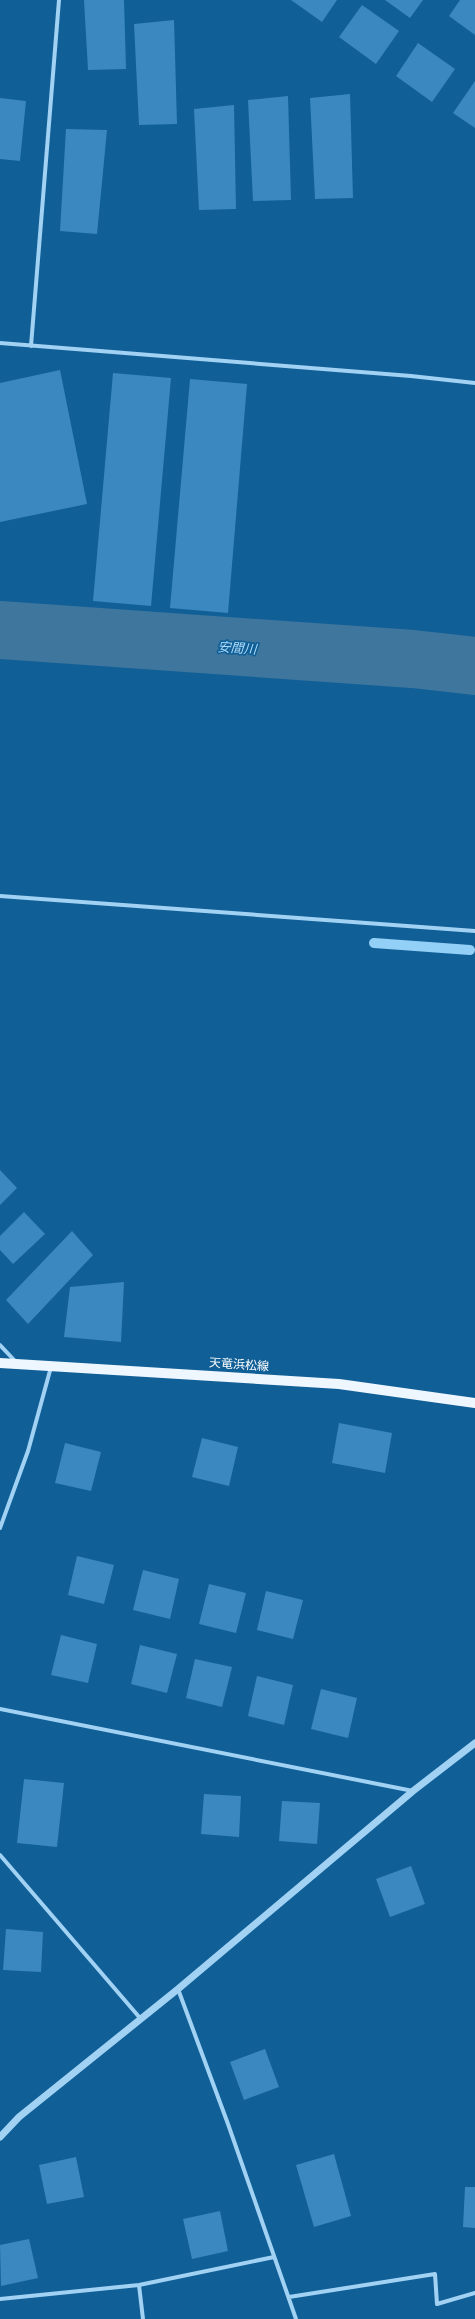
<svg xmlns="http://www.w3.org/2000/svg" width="475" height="2319" font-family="Poppins,'Noto Sans JP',sans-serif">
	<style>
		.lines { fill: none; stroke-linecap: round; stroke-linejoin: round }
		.stream { stroke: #93d0f7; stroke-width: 10 }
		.river { stroke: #3e769e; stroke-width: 58 }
		.building { fill: #3a88bf }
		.minor { stroke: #a1d2f4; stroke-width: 4 }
		.tertiary { stroke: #a1d2f4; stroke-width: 7 }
		.primary { stroke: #eef7ff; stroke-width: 10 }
		.labels { text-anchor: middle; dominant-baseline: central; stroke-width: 3.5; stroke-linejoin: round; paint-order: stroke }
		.street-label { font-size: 12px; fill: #fff; stroke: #115f97 }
		.water-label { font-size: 13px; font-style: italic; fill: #addcfa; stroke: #115f97 }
	</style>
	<rect width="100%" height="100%" fill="#115f97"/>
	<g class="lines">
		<path class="stream" d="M 374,943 L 470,950"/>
		<path class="river" d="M 0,630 L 413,659 L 475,666"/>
	</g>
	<path class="building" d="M 84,0 L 124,0 L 126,69 L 88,70 Z
		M 291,0 L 337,0 L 322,22 Z
		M 385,0 L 423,0 L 410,18 Z
		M 460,0 L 475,0 L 475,35 L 449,16 Z
		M 362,5 L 399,31 L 376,64 L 339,37 Z
		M 174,20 L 177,124 L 139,125 L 134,24 Z
		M 418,43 L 455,69 L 432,102 L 396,76 Z
		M 475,81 L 475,128 L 453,113 Z
		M 350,94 L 353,198 L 315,199 L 310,98 Z
		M 288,96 L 291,200 L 253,201 L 248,100 Z
		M 0,98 L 26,101 L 20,161 L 0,159 Z
		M 234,105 L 236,209 L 199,210 L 194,109 Z
		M 66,129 L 107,130 L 97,234 L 60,231 Z
		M 60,370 L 87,504 L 0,522 L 0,383 Z
		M 113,373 L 171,378 L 151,606 L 93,601 Z
		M 190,379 L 247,384 L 228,613 L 170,608 Z
		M 0,1170 L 17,1188 L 0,1205 Z
		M 24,1212 L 45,1234 L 13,1264 L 0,1250 L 0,1236 Z
		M 72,1231 L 93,1255 L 28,1324 L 6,1300 Z
		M 124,1282 L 121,1342 L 64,1337 L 70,1287 Z
		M 339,1423 L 392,1433 L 385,1473 L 332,1463 Z
		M 202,1438 L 238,1447 L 229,1486 L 192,1477 Z
		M 65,1443 L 101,1452 L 91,1491 L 55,1483 Z
		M 77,1556 L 114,1565 L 104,1604 L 68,1595 Z
		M 143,1570 L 179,1579 L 170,1619 L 133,1610 Z
		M 209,1584 L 246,1593 L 236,1633 L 199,1624 Z
		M 266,1591 L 303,1600 L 293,1639 L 257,1630 Z
		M 61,1635 L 97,1644 L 88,1683 L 51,1675 Z
		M 140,1645 L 177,1654 L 167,1693 L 131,1684 Z
		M 195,1659 L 232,1667 L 222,1707 L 186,1698 Z
		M 257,1676 L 293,1685 L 284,1725 L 248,1716 Z
		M 321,1689 L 357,1698 L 348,1738 L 311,1729 Z
		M 24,1779 L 64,1783 L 57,1847 L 17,1843 Z
		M 204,1794 L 241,1796 L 239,1837 L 201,1834 Z
		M 282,1801 L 320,1803 L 317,1844 L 279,1841 Z
		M 411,1866 L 425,1904 L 390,1917 L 376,1879 Z
		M 6,1929 L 43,1932 L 41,1972 L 3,1970 Z
		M 265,2049 L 279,2087 L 244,2100 L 230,2062 Z
		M 334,2154 L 351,2216 L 314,2227 L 296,2165 Z
		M 76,2157 L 84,2197 L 47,2204 L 39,2165 Z
		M 465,2187 L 475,2187 L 475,2228 L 463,2227 Z
		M 220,2211 L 228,2251 L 192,2259 L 183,2219 Z
		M 29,2239 L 38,2278 L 1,2286 L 0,2245 Z"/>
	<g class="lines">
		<path class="minor" d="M 0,343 L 411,376 L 475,383
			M 31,346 L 59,0
			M 0,896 L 475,931
			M 0,1345 L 16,1362
			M 0,1528 L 28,1451 L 51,1367
			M 0,1709 L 413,1791
			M 0,1855 L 140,2018
			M 178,1989 L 228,2124 L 296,2319
			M 139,2285 L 143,2319
			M 289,2297 L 435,2274 L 437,2304 L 475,2293
			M 0,2299 L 139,2285 L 274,2257"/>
		<path class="tertiary" d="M 0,2137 L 19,2117 L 178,1989 L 413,1791 L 475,1743"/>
		<path class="primary" d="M 0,1363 L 339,1384 L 475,1403"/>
	</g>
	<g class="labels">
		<g class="street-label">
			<text transform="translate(239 1364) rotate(4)">天竜浜松線</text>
		</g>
		<g class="water-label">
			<text transform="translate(237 648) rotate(4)">安間川</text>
		</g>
	</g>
</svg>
